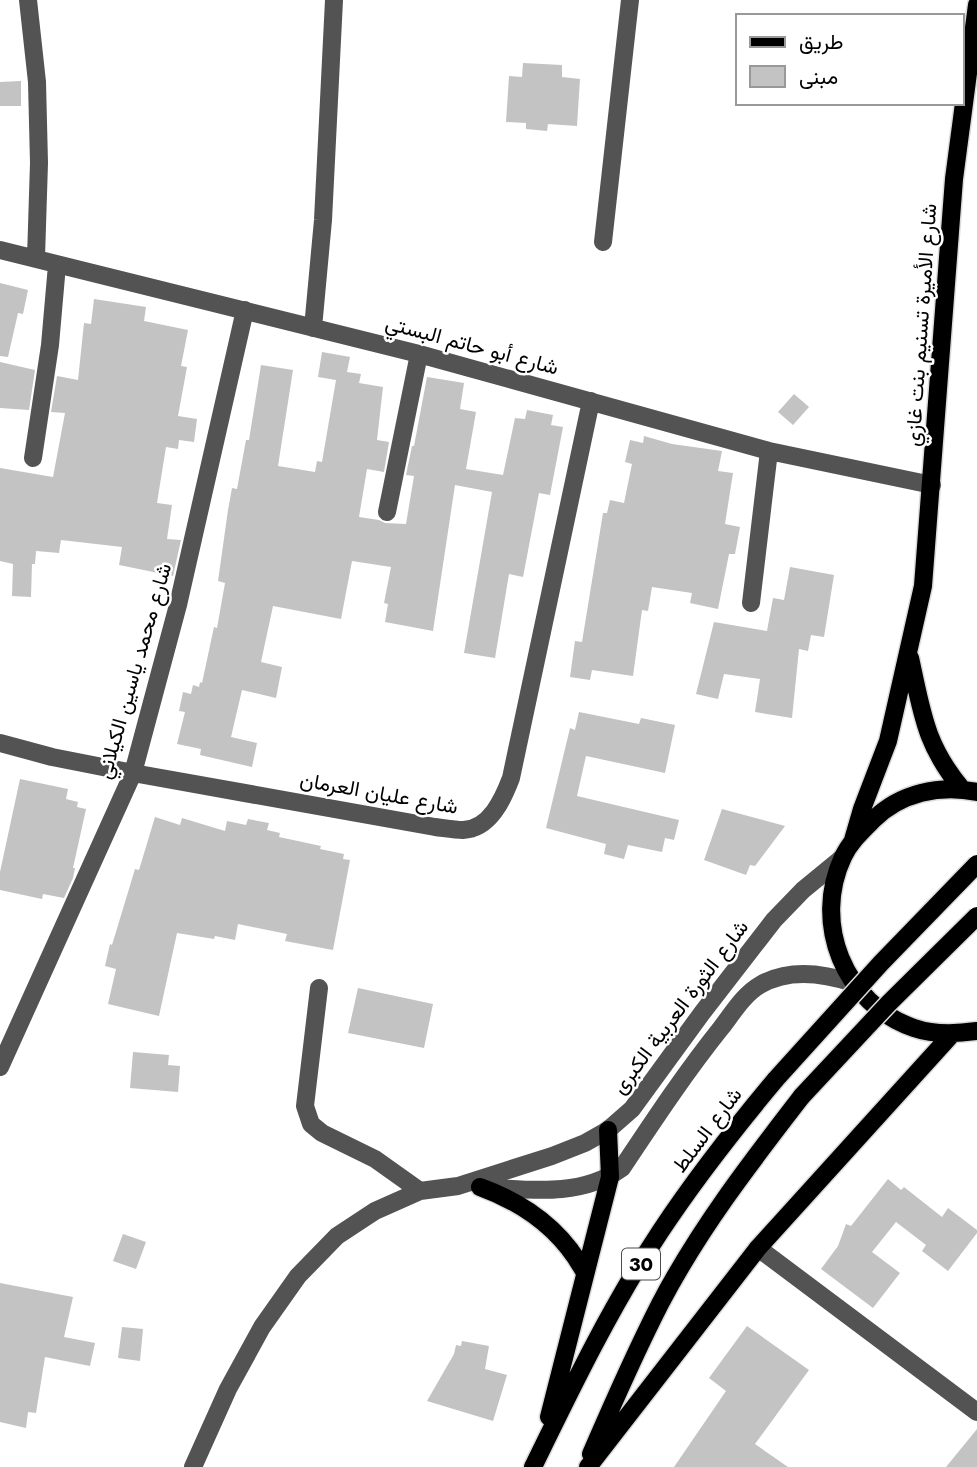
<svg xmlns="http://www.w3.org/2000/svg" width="977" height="1467" font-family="Jost,Vazirmatn,sans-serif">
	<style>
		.building { fill: #c3c3c3 }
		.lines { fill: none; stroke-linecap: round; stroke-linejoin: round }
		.major-casing { stroke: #dbdbdb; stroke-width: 21 }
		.minor { stroke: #535353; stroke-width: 18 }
		.major { stroke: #000; stroke-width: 18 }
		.major-bridge-casing { stroke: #dbdbdb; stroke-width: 21; stroke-linecap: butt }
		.major-bridge { stroke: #000; stroke-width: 18 }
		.labels { text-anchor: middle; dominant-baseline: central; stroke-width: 5; stroke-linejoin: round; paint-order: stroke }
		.shield { fill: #fff; stroke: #4c4c4c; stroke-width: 2 }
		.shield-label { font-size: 19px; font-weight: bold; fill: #000 }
		.street-label { font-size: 21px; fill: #000; stroke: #fff }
	</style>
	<rect width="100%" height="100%" fill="#fff"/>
	<path class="building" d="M 523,63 L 562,65 L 562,77 L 580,79 L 577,126 L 548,124 L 547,131 L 526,129 L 526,123 L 506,122 L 509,76 L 522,77 Z
		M 21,81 L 21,106 L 0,106 L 0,82 Z
		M 0,283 L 28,290 L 23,314 L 18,313 L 8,357 L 0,356 Z
		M 94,299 L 146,307 L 144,321 L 188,330 L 181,366 L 187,367 L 178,416 L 197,419 L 194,442 L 179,440 L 178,449 L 166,447 L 157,503 L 172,505 L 167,539 L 181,540 L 173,576 L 119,565 L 122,547 L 61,540 L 59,553 L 36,551 L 35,564 L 32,564 L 31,597 L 12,596 L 13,564 L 0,561 L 0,468 L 53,477 L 65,413 L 51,412 L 57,376 L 78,380 L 84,323 L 91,324 Z
		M 322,352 L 350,357 L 347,372 L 361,374 L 359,383 L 383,387 L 377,440 L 389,442 L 384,472 L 367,469 L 359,517 L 379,520 L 385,523 L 406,524 L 414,476 L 406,475 L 412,446 L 414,446 L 427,377 L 464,383 L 460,409 L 476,412 L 466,469 L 503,475 L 515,418 L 525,419 L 527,410 L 553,415 L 551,425 L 563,427 L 550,495 L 539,493 L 523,577 L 509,574 L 495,658 L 464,653 L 492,492 L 455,485 L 433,631 L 385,622 L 388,604 L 384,603 L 391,567 L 352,561 L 341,619 L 273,606 L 261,662 L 282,667 L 276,698 L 242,690 L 231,737 L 257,743 L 252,767 L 200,755 L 201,749 L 177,744 L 185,712 L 179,711 L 183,692 L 191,694 L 193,685 L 199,687 L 200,682 L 202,683 L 214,627 L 217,628 L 225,583 L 218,581 L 228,510 L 232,488 L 237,489 L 246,440 L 249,440 L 261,365 L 293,370 L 278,466 L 315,472 L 317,461 L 322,462 L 336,380 L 318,377 Z
		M 0,362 L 35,370 L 29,410 L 0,408 Z
		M 794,394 L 809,407 L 793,425 L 778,412 Z
		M 644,436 L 672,444 L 722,451 L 718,471 L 733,473 L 725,524 L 740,527 L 735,554 L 729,554 L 718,609 L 690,603 L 692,593 L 652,587 L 648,611 L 642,610 L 633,676 L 592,670 L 590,680 L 570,677 L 575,641 L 582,642 L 603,513 L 607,513 L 610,500 L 624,503 L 632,464 L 625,462 L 630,440 L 643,443 Z
		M 790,567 L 834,575 L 824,637 L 811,635 L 808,651 L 799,649 L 792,718 L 755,712 L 760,679 L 724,674 L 718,699 L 696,694 L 714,622 L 767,631 L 773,598 L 784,600 Z
		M 579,712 L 639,724 L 641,718 L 675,725 L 665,773 L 586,756 L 577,796 L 679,820 L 674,840 L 665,838 L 662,852 L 628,845 L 624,859 L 604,854 L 606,844 L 546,828 L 570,728 L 575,730 Z
		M 20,779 L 68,789 L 66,799 L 78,802 L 77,807 L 86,809 L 73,868 L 75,868 L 73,878 L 64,898 L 43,894 L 42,899 L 0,890 L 0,872 Z
		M 722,809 L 785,826 L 755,866 L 750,865 L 746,875 L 704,860 Z
		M 155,817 L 180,825 L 182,818 L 225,831 L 227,821 L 246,825 L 248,819 L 269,823 L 267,830 L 280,833 L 279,837 L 321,846 L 320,849 L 344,854 L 343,859 L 350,860 L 333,950 L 285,941 L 287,934 L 238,924 L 235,940 L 215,936 L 214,939 L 177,933 L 159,1016 L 108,1004 L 116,969 L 105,966 L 110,944 L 112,945 L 135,869 L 139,870 Z
		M 358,988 L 433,1004 L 424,1048 L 348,1033 Z
		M 133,1052 L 169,1055 L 168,1065 L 180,1066 L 178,1092 L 130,1088 Z
		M 888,1179 L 901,1190 L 904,1187 L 942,1217 L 948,1208 L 977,1230 L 977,1233 L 948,1271 L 922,1251 L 926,1245 L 896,1222 L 872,1252 L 900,1273 L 873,1308 L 821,1269 L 838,1246 L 846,1224 L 851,1226 Z
		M 123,1234 L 146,1242 L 136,1269 L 113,1261 Z
		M 0,1283 L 73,1297 L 64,1337 L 95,1343 L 90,1366 L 45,1357 L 36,1413 L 28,1412 L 26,1428 L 0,1422 Z
		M 747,1326 L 809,1370 L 755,1444 L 788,1467 L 674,1467 L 726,1391 L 709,1378 Z
		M 122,1327 L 143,1329 L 140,1361 L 118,1358 Z
		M 462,1341 L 489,1346 L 485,1369 L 507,1375 L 493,1421 L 427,1401 L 454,1354 L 456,1345 L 461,1346 Z
		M 977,1429 L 977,1467 L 946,1467 Z"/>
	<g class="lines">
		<defs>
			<path id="major" d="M 910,658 C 922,712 925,745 962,789
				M 977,792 C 940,784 900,793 873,820 C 862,831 850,842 843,857 C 812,923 844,1004 914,1028 C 934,1035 956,1034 977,1031
				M 853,840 L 862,809 L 888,741 L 923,586 L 954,179 L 977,5
				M 480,1187 C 524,1203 562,1230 585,1273
				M 549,1417 L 610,1177 L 608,1130
				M 591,1454 C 613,1403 635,1353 660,1304 C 699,1229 751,1162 802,1096
				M 533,1467 C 572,1387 611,1306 660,1232 C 695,1179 735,1128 776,1079
				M 588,1467 L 758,1248 L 952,1034"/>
		</defs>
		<use href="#major" class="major-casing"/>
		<path class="minor" d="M 28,0 L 37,82 L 39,163 L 36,258
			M 603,242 L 630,0
			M 0,250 L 419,354 L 769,451 L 932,485
			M 313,328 L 323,220 L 334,0
			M 33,458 L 50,345 L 57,265
			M 387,512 L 419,354
			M 751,603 L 769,451
			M 0,743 L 52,757 L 133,773 L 435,827 C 444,828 454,830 463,830 C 490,829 503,799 511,778 L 591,401
			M 319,988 L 305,1106 L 311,1124 L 322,1133 L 375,1159 L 420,1191
			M 0,1067 L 133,773 L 178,605 L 245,310
			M 484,1187 C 530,1190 582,1197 622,1168 C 654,1120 685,1073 721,1028 C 732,1014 744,994 760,985 C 789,968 823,973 853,983
			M 758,1248 L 977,1412
			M 193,1467 L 228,1389 L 262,1327 L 298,1276 L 337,1236 L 375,1211 L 420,1191 L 458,1186 L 552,1156 L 585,1143 L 608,1130 L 632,1109 L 702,1013 L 774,920 L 803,890 L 842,858"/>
		<use href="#major" class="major"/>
		<defs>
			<path id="major-bridge" d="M 776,1079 L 881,963 L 977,864
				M 802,1096 L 889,1003 L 977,916"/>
		</defs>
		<use href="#major-bridge" class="major-bridge-casing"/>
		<use href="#major-bridge" class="major-bridge"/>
	</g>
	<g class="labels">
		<rect class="shield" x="622" y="1248.5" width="38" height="31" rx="5"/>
		<g class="shield-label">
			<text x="641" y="1264">30</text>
		</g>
		<g class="street-label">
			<text transform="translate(921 325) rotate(-86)">شارع الأميرة تسنيم بنت غازي</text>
			<text transform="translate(472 345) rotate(15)">شارع أبو حاتم البستي</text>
			<text transform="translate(134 671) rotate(-74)">شارع محمد ياسين الكيلاني</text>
			<text transform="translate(379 793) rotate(10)">شارع عليان العرمان</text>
			<text transform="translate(680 1007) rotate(-53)">شارع الثورة العربية الكبرى</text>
			<text transform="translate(707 1130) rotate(-53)">شارع السلط</text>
		</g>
	</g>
	<rect x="736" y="14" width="228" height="91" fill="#ffffff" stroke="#999999" stroke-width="2"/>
	<rect x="750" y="37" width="35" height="10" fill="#000000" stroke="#999999" stroke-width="2"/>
	<text x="799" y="49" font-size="21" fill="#000000">طريق</text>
	<rect x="750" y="66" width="35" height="21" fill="#c3c3c3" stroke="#999999" stroke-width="2"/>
	<text x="799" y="84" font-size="21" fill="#000000">مبنى</text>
</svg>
